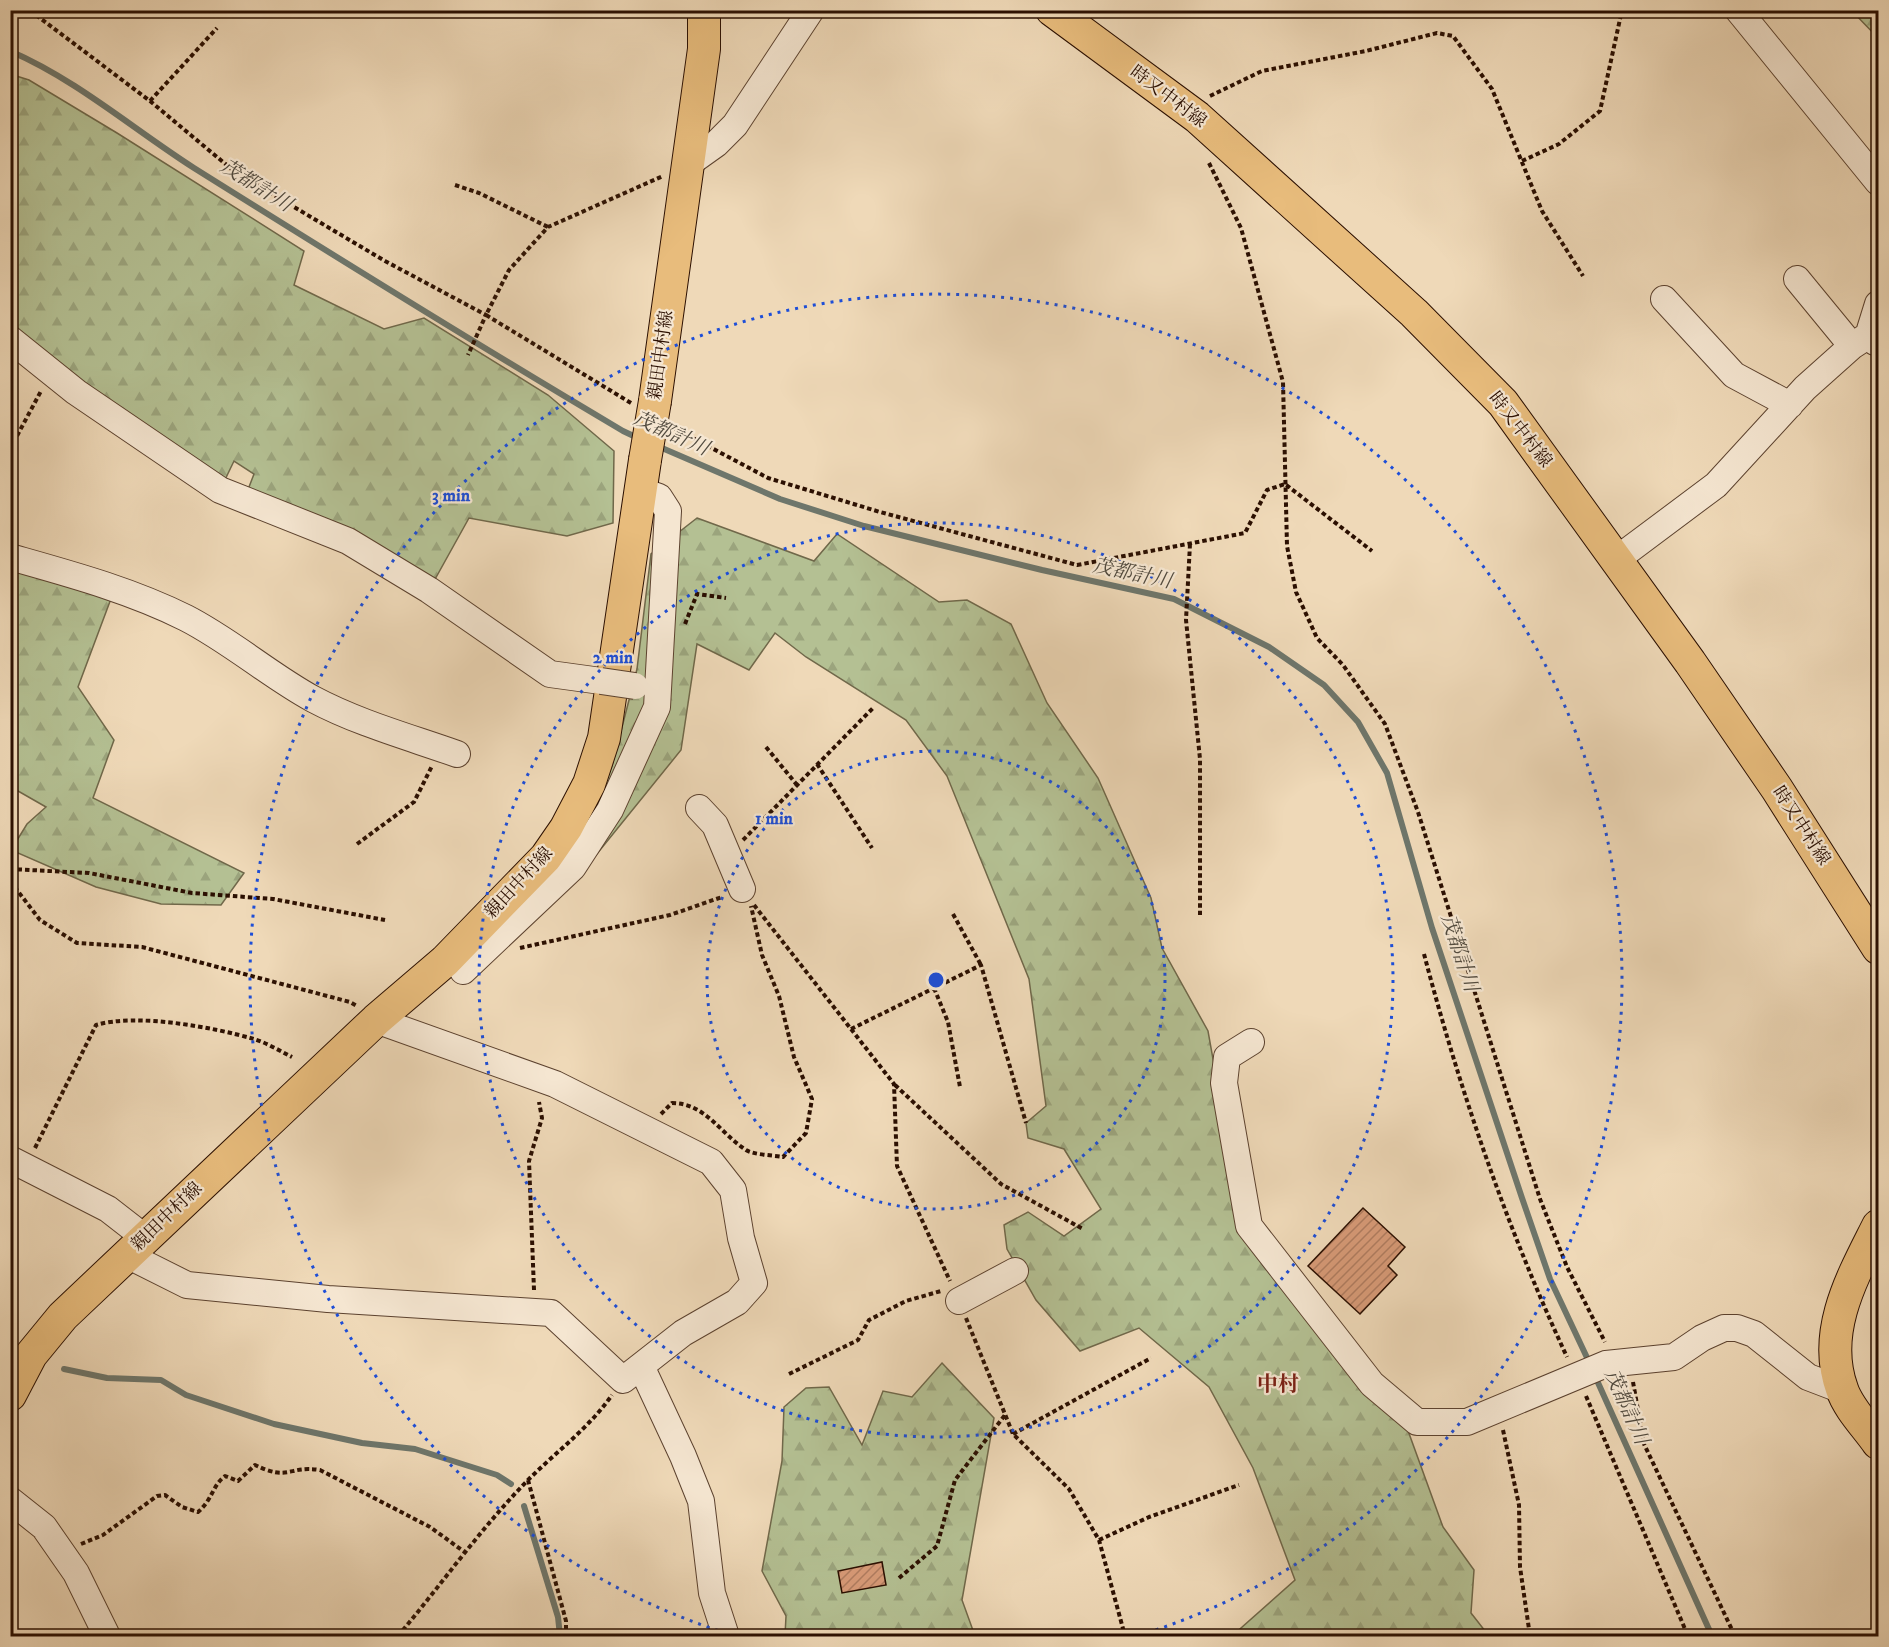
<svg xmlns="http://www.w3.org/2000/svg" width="1889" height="1647" font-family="'IM FELL DW Pica','Noto Serif JP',serif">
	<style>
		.forest { fill: url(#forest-firs); stroke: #70684a; stroke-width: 1.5 }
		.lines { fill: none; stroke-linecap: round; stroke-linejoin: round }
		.stream { stroke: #6e766b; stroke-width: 6 }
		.building { fill: url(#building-hatch); stroke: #2b0f01; stroke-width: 1.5 }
		.minor-casing { stroke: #5c422f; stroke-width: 28 }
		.major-casing { stroke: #2b0f01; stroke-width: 34 }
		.path { stroke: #2b0f01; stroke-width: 4; stroke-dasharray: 4.5 3; stroke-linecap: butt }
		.minor { stroke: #f5e6d1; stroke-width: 26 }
		.major { stroke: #e8bc7c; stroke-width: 32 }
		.minor-bridge-casing { stroke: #5c422f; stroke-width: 28; stroke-linecap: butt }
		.major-bridge-casing { stroke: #2b0f01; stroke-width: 34; stroke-linecap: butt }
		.minor-bridge { stroke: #f5e6d1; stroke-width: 26 }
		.major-bridge { stroke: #e8bc7c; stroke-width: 32 }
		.ring { fill: none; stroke: #1d4ed8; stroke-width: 3; stroke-dasharray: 3 6 }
		.labels { text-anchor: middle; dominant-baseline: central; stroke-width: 4.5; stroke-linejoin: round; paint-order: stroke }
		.street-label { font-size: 18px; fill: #2b0f01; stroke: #f5e6d1 }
		.water-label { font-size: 20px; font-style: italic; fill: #524b3f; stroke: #f5e6d1 }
		.quarter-label { font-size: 21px; font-weight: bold; fill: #7a1f14; stroke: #f5e6d1 }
		.centre { fill: #1d4ed8; stroke: #f5e6d1; stroke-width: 3 }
		.ring-label { font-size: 18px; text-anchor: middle; font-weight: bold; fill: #1d4ed8; stroke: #f5e6d1; stroke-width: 4.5; stroke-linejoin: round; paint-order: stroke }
	</style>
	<defs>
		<pattern id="forest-firs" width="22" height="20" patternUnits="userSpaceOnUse" patternTransform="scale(1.5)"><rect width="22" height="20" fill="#b4c093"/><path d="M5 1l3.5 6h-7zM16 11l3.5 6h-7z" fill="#9ba47d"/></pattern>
		<pattern id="building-hatch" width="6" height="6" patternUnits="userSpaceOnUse" patternTransform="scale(1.5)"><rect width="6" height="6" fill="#d79a77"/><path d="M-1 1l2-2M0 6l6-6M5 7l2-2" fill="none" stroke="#af7c5f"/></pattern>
	</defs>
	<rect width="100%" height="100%" fill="#efd9b8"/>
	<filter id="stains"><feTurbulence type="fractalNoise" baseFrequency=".00333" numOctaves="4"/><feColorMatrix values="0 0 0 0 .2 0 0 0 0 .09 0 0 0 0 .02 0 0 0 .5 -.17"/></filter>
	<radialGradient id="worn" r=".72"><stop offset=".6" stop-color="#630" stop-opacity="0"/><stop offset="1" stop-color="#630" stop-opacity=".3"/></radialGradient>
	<path class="forest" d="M 1852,11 L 1878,11 L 1878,38 Z
		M 10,74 L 29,80 L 117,133 L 304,251 L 294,285 L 384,329 L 424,318 L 548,395 L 614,451 L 613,523 L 567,536 L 469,518 L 429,590 L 244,500 L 254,474 L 234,461 L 220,490 L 11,339 Z
		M 697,518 L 814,561 L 837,534 L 939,602 L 967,600 L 1011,624 L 1047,703 L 1098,778 L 1151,898 L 1162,948 L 1208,1031 L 1243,1227 L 1407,1428 L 1443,1527 L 1474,1570 L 1471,1613 L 1489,1636 L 1232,1636 L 1295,1580 L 1253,1468 L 1209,1387 L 1139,1328 L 1080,1351 L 1036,1300 L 1007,1249 L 1004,1225 L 1028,1212 L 1064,1236 L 1101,1209 L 1064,1149 L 1028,1138 L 1026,1123 L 1046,1106 L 1029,979 L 947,776 L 906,720 L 806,657 L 775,633 L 749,670 L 697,644 L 681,750 L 596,855 L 590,821 L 612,766 L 637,669 L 651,554 Z
		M 11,557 L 115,588 L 78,687 L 114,740 L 93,798 L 244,873 L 221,905 L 161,904 L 96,887 L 11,850 L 27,824 L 46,807 L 11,787 Z
		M 942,1363 L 994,1418 L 962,1600 L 975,1636 L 785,1636 L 786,1616 L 762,1571 L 782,1461 L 784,1407 L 806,1388 L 829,1387 L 862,1445 L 883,1391 L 912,1397 Z"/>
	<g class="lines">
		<path class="stream" d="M 10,51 C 77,80 133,129 194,168 C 336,257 479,346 623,431 L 640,439
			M 655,445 L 780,499 L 864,526 L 1042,570 L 1174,599 L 1269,647 L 1324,685 L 1358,722 L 1387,773 L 1432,928 L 1522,1198 L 1550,1279 L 1590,1364
			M 64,1369 L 107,1378 L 161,1380 L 186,1395 L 274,1424 L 362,1443 L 415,1449 L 497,1475 L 511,1484
			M 1595,1376 L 1712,1636
			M 524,1506 L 558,1617 L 560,1636"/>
	</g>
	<path class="building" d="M 1363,1208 L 1405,1247 L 1388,1266 L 1397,1275 L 1360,1314 L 1308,1266 Z
		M 882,1562 L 886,1585 L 842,1593 L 838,1571 Z"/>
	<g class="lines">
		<defs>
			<path id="minor" d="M 1738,10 L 1878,182
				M 688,164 L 716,144 L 735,125 L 811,10
				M 1797,279 L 1852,346
				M 1664,299 L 1734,375 L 1790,405
				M 10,339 L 76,392 L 220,490 L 348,541 L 429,590 L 550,674 L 601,681
				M 1875,342 L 1869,333 L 1878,304
				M 10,557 C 70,574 130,590 186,618 C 231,641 269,675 313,699 C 358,723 409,737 457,754
				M 1617,559 L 1716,485 L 1805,388 L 1852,346 L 1878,329
				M 699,808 L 715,825 L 742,889
				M 463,971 L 573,867 L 610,810 L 657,707 L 668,511 L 659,497 L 642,491
				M 1251,1042 L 1227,1057 L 1224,1083 L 1249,1226 L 1372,1384 L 1417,1422 L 1467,1422 L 1606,1364 L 1674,1357 L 1702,1338 L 1724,1328 L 1737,1328 L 1754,1334 L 1808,1377 L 1842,1390
				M 10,1159 L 108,1209 L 144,1237
				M 127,1255 L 187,1285 L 328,1299 L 551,1313 L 623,1380 L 683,1333 L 737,1302 L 754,1283 L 741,1238 L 733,1190 L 711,1162 L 555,1084 L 376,1020
				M 959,1301 L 1015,1271
				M 641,1366 L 683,1456 L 701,1501 L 712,1593 L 726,1636
				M 10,1500 L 44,1527 L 76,1573 L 107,1636"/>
			<path id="major" d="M 1052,10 L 1197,117 L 1414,313 L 1503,403 L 1690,662 L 1777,789 L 1878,948
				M 655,401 L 704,49 L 704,10
				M 1878,1226 C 1853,1276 1821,1331 1842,1389 C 1848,1408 1867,1427 1878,1443
				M 10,1395 L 31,1355 L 63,1316 L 376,1020 L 445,961 L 546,857 L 566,828 L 589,784 L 604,738 L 645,460"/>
		</defs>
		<use href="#minor" class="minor-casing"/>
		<use href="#major" class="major-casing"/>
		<path class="path" d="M 22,10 L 36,15 L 150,101 L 235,172 L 385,261 L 486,315 L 468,355
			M 1210,96 L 1262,71 L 1366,51 L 1437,33 L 1453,36 L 1492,89 L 1542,211 L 1583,276
			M 150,101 L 217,28
			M 1522,161 L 1559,144 L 1600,111 L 1622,10
			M 1209,163 L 1241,228 L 1283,382 L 1287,546 L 1296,592 L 1317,638 L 1343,665 L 1385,724 L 1418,812 L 1540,1199 L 1567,1267 L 1605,1342
			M 455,185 L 479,193 L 548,227
			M 631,403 L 486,315 L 509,270 L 548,227 L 663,176
			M 674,428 L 768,478 L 880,512 L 1077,565 L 1245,533 L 1267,490 L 1285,484 L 1372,551
			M 10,449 L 41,391
			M 1190,544 L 1186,620 L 1200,759 L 1200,915
			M 685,624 L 697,594 L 726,598
			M 766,747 L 797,785
			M 817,764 L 872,848
			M 743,840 L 873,708
			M 357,844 L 414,802 L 432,766
			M 10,869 L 89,873 L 192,893 L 273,899 L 385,920
			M 10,881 L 40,920 L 77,943 L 142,947 L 350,1002 L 357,1006
			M 754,905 L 894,1084 L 897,1166 L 950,1281
			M 953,914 L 981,965
			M 520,948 L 670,915 L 722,897
			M 1424,954 C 1460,1091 1507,1228 1567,1357
			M 934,988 L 948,1022 L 960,1087
			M 851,1029 L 981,965 L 1026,1123
			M 895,1085 L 1001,1184 L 1083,1229
			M 661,1114 L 672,1103 C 705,1103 720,1133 746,1150 C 754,1155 772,1155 783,1157 L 806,1133 L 812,1099 L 794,1057 L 779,996 L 762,955 L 751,906
			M 35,1148 L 96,1025 C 137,1013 212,1027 254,1039 C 267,1043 280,1051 292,1057
			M 534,1290 L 529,1161 L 542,1118 L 539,1102
			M 966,1318 L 1013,1434 L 1069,1489 L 1099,1540 L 1125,1636
			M 789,1374 L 858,1340 L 869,1320 L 906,1301 L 941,1291
			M 1633,1382 L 1644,1444 L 1735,1636
			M 1586,1396 L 1688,1636
			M 1503,1430 L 1519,1505 L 1520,1567 L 1530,1636
			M 1013,1434 L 1151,1358
			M 528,1480 L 566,1621 L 566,1636
			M 1099,1540 L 1149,1517 L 1239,1485
			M 81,1544 L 103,1535 L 157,1496 L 165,1495 L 182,1507 L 198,1512 C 213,1499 212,1486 225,1476 L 238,1481 L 255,1465 C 290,1482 288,1465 320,1470 L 430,1527 L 466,1553
			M 899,1578 L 937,1546 L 955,1480 L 1005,1415
			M 398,1636 C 441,1585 481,1528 528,1480 C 556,1452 589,1428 612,1395"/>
		<use href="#minor" class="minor"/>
		<use href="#major" class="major"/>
		<defs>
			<path id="minor-bridge" d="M 601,681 L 635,686"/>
			<path id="major-bridge" d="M 645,460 L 655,401"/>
		</defs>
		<use href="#minor-bridge" class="minor-bridge-casing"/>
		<use href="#major-bridge" class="major-bridge-casing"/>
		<use href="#minor-bridge" class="minor-bridge"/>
		<use href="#major-bridge" class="major-bridge"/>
	</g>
	<g class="ring">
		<circle cx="936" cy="980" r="229"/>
		<circle cx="936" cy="980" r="457"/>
		<path d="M735 1636A686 686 0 1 1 1137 1636"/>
	</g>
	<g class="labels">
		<g class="street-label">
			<text transform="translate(1168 97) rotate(37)">時又中村線</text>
			<text transform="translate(661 355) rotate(-82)">親田中村線</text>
			<text transform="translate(1520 430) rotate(52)">時又中村線</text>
			<text transform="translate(1801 826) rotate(57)">時又中村線</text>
			<text transform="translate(519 883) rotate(-47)">親田中村線</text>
			<text transform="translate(167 1217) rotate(-44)">親田中村線</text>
		</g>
		<g class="water-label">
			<text transform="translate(256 186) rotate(32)">茂都計川</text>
			<text transform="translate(671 434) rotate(24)">茂都計川</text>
			<text transform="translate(1132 574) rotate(12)">茂都計川</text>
			<text transform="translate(1459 953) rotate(72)">茂都計川</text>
			<text transform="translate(1626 1407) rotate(66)">茂都計川</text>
		</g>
		<g class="quarter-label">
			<text x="1278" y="1385">中村</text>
		</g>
	</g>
	<circle cx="936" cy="980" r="9" class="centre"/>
	<g class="ring-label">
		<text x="451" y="501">3 min</text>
		<text x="613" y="663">2 min</text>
		<text x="774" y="824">1 min</text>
	</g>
	<rect width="1889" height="1647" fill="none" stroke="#efd9b8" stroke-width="36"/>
	<rect x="12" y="12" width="1865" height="1623" fill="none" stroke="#2b0f01" stroke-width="3"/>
	<rect x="18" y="18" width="1853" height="1611" fill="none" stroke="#2b0f01" stroke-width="1.5"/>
	<rect width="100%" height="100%" filter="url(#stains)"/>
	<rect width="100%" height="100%" fill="url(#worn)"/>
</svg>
